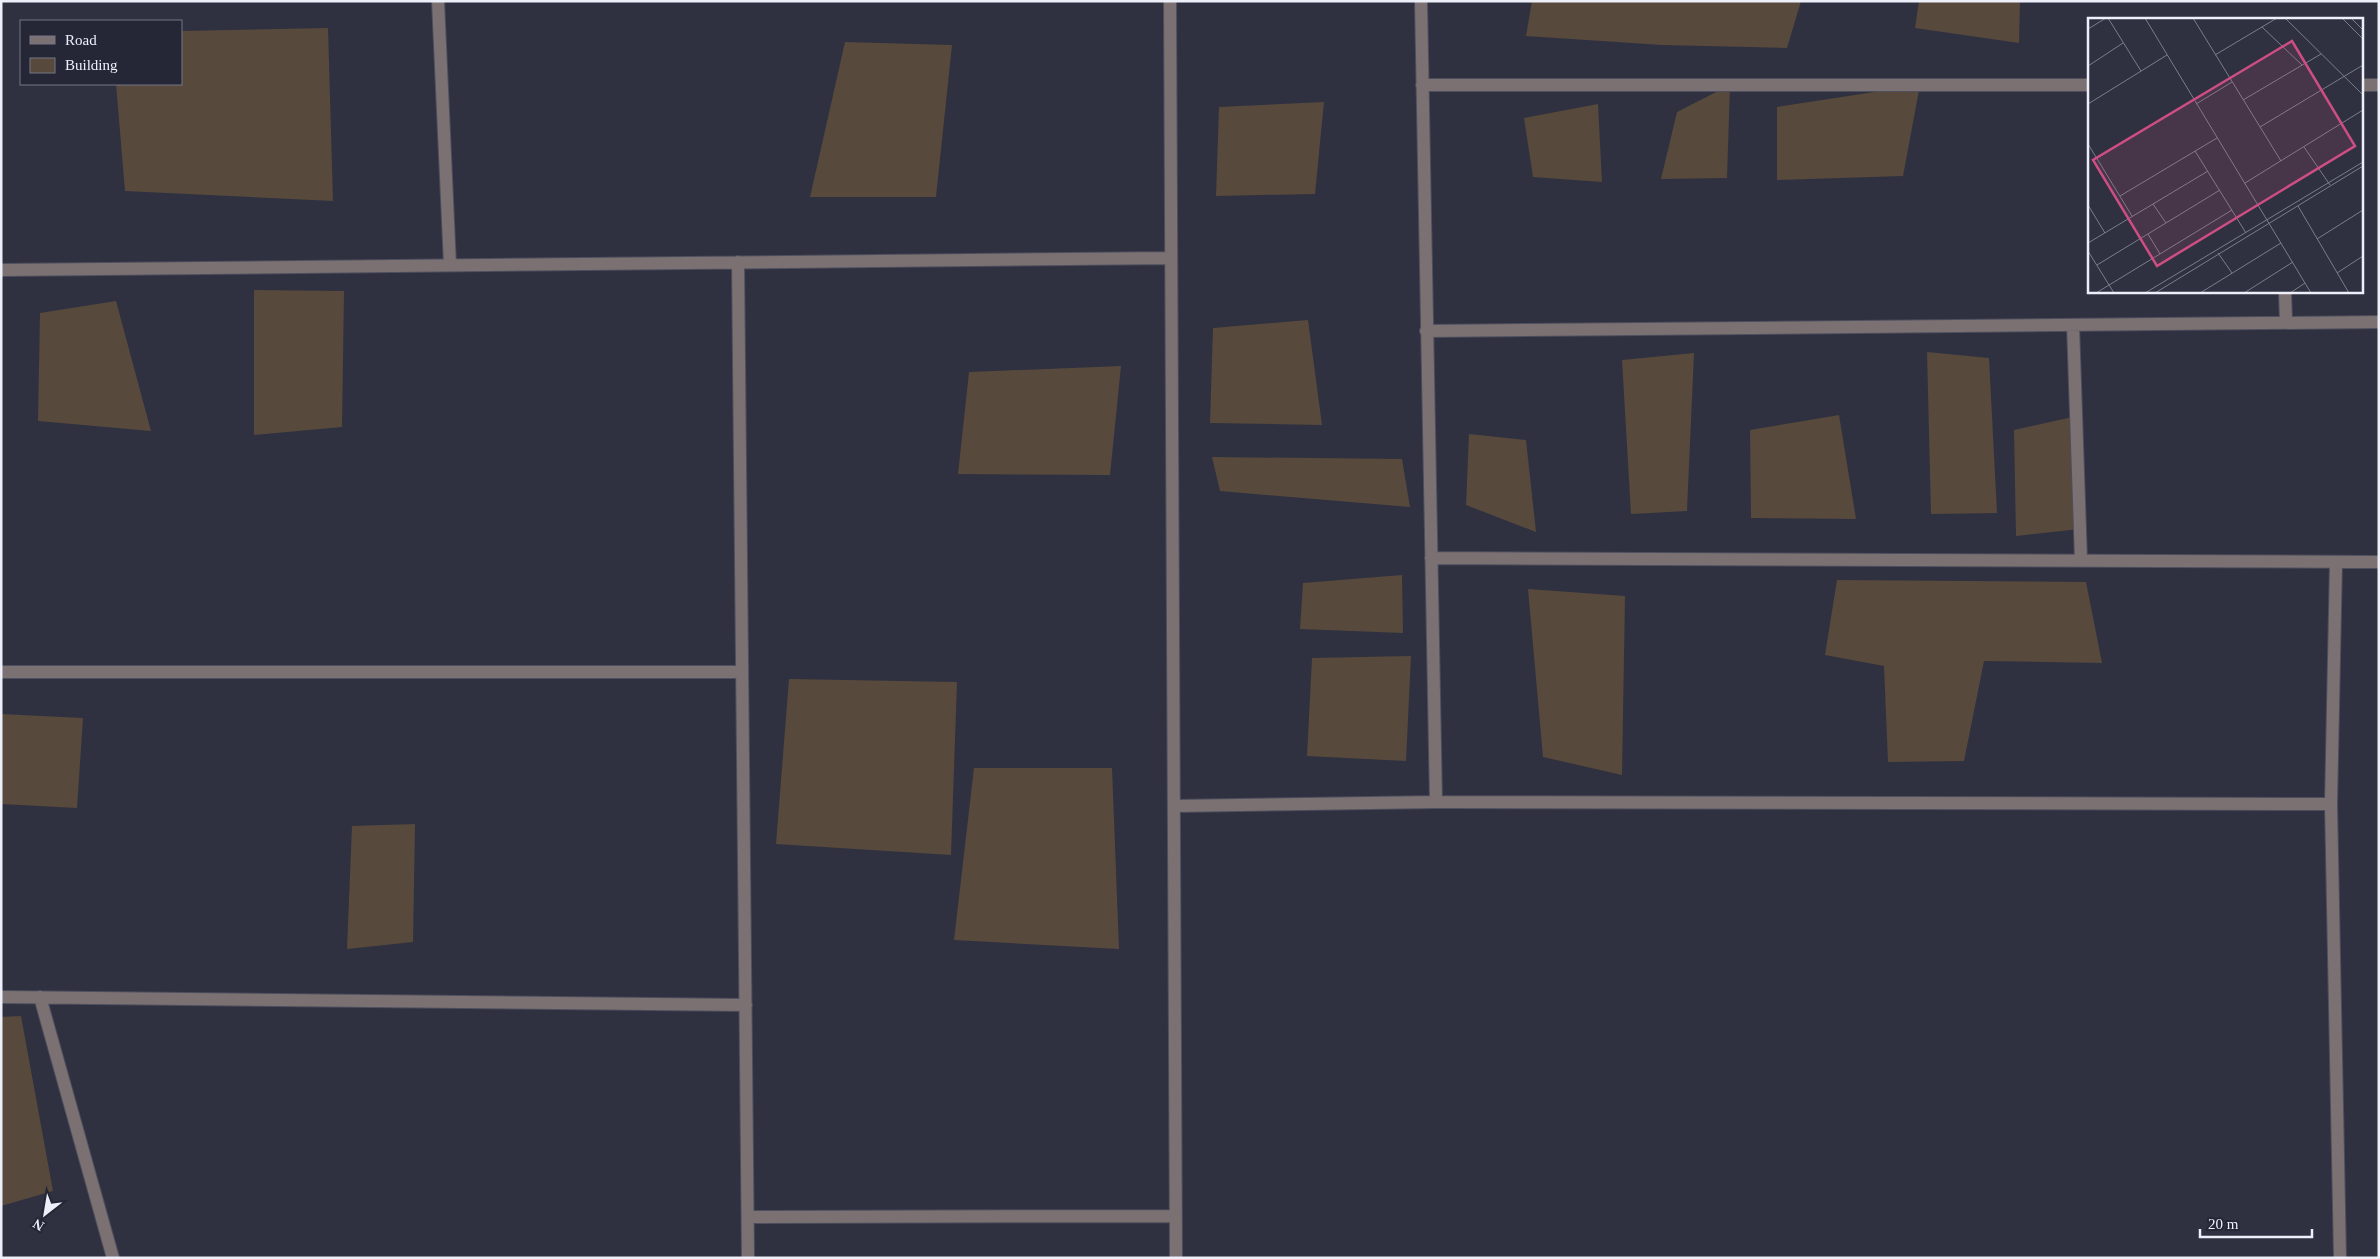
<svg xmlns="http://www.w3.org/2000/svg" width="2380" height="1259" font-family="'Times New Roman',serif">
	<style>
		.building { fill: #57493c }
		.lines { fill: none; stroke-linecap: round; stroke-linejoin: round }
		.minor-casing { stroke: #4d4f5e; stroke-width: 14 }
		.minor { stroke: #7c7172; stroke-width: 12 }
		.inset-road { fill: none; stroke: #7b7d8b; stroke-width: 1 }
		.view { fill: #cd4e82; fill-opacity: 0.15; stroke: #cd4e82; stroke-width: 2.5 }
		.inset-edge { fill: none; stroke: #edeff9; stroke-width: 2.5 }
	</style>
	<rect width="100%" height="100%" fill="#2f3141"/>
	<path class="building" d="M 1532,1 L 1801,1 L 1787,48 L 1662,45 L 1526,36 Z
		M 1919,1 L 2020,1 L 2019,43 L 1915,28 Z
		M 328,28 L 333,201 L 125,191 L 116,84 L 181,84 L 181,31 Z
		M 845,42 L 952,45 L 936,197 L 810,197 Z
		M 1730,85 L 1727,178 L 1661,179 L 1677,112 Z
		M 1920,85 L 1903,176 L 1777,180 L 1777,107 Z
		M 1324,102 L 1315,194 L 1216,196 L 1219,107 Z
		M 1598,104 L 1602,182 L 1533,177 L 1524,118 Z
		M 254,290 L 344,291 L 342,427 L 254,435 Z
		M 116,301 L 151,431 L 38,421 L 40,313 Z
		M 1308,320 L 1322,425 L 1210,423 L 1213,328 Z
		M 1927,352 L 1989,358 L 1997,513 L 1931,514 Z
		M 1694,353 L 1687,511 L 1631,514 L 1622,360 Z
		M 1121,366 L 1110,475 L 958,474 L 969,372 Z
		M 1839,415 L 1856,519 L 1751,518 L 1750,430 Z
		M 2077,416 L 2080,529 L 2016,536 L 2014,430 Z
		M 1469,434 L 1526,440 L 1536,532 L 1466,505 Z
		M 1212,457 L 1402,459 L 1410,507 L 1220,491 Z
		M 1402,575 L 1403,633 L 1300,629 L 1303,583 Z
		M 1837,580 L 2086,582 L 2102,663 L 1984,661 L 1964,761 L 1888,762 L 1884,666 L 1825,655 Z
		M 1528,589 L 1625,596 L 1622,775 L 1543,757 Z
		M 1411,656 L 1406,761 L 1307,756 L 1312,658 Z
		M 789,679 L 957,682 L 951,855 L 776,844 Z
		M 1,714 L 83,718 L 77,808 L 1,804 Z
		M 974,768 L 1112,768 L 1119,949 L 954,940 Z
		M 415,824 L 413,942 L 347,949 L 352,826 Z
		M 21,1016 L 53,1191 L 1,1206 L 1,1017 Z"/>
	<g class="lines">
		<defs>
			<path id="minor" d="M 438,1 L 450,265
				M 1170,1 L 1176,1258
				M 1421,1 L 1436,802
				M 1422,85 L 2089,85
				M 2361,85 L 2379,85
				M 738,262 L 748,1258
				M 1,270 L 1171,258
				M 2285,291 L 2286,322
				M 2073,325 L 2081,560
				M 1426,331 L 2379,322
				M 1431,558 L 2379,562
				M 2336,562 L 2331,804 L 2340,1258
				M 1,672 L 742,672
				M 1174,806 L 1436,802 L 2331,804
				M 1,997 L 746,1005
				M 40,997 L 113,1258
				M 748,1217 L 1176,1216"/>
		</defs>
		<use href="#minor" class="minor-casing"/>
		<use href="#minor" class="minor"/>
	</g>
	<g transform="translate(2088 18)">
		<rect width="275" height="275" fill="#2f3141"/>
		<path class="inset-road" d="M 20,0 L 53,53M 57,0 L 223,275M 105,0 L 193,143M 197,0 L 275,77M 254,0 L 275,21M 263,0 L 275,12M 174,9 L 214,47M 0,11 L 18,0M 127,37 L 189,0M 0,48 L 35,25M 155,82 L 233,36M 0,86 L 79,37M 108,86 L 144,64M 172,109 L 275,47M 0,126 L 44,198M 216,129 L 242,167M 107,133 L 158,215M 157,165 L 275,92M 32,178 L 129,120M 65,186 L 78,205M 0,187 L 17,215M 210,188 L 261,275M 60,216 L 72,236M 229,221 L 275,192M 0,225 L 120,153M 0,233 L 26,275M 130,235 L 144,255M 9,247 L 132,172M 249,255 L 275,238M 8,275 L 144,192M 57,275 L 275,144M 67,275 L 275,148M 112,275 L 193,225M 156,275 L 205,244M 202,275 L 217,265"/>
		<path class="view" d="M 204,23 L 267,128 L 69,248 L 5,142 Z"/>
		<rect width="275" height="275" class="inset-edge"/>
	</g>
	<rect width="2380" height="1259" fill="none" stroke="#edeff9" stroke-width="5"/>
	<rect x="20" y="20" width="162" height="65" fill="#252737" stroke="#757785"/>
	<rect x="30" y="36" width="25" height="8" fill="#7c7172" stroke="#757785"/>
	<text x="65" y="45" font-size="15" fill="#edeff9">Road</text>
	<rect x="30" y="58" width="25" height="15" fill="#57493c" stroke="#757785"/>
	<text x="65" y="70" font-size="15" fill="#edeff9">Building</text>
	<g transform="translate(45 1214) rotate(211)" stroke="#252737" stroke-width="4" paint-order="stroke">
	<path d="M0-4L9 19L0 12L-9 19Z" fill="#edeff9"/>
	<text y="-8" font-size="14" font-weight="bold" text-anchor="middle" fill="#edeff9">N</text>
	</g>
	<path d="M2200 1229v8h112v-8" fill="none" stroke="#edeff9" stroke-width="2.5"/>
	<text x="2208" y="1229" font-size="15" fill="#edeff9" stroke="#252737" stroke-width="4" paint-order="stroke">20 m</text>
</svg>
